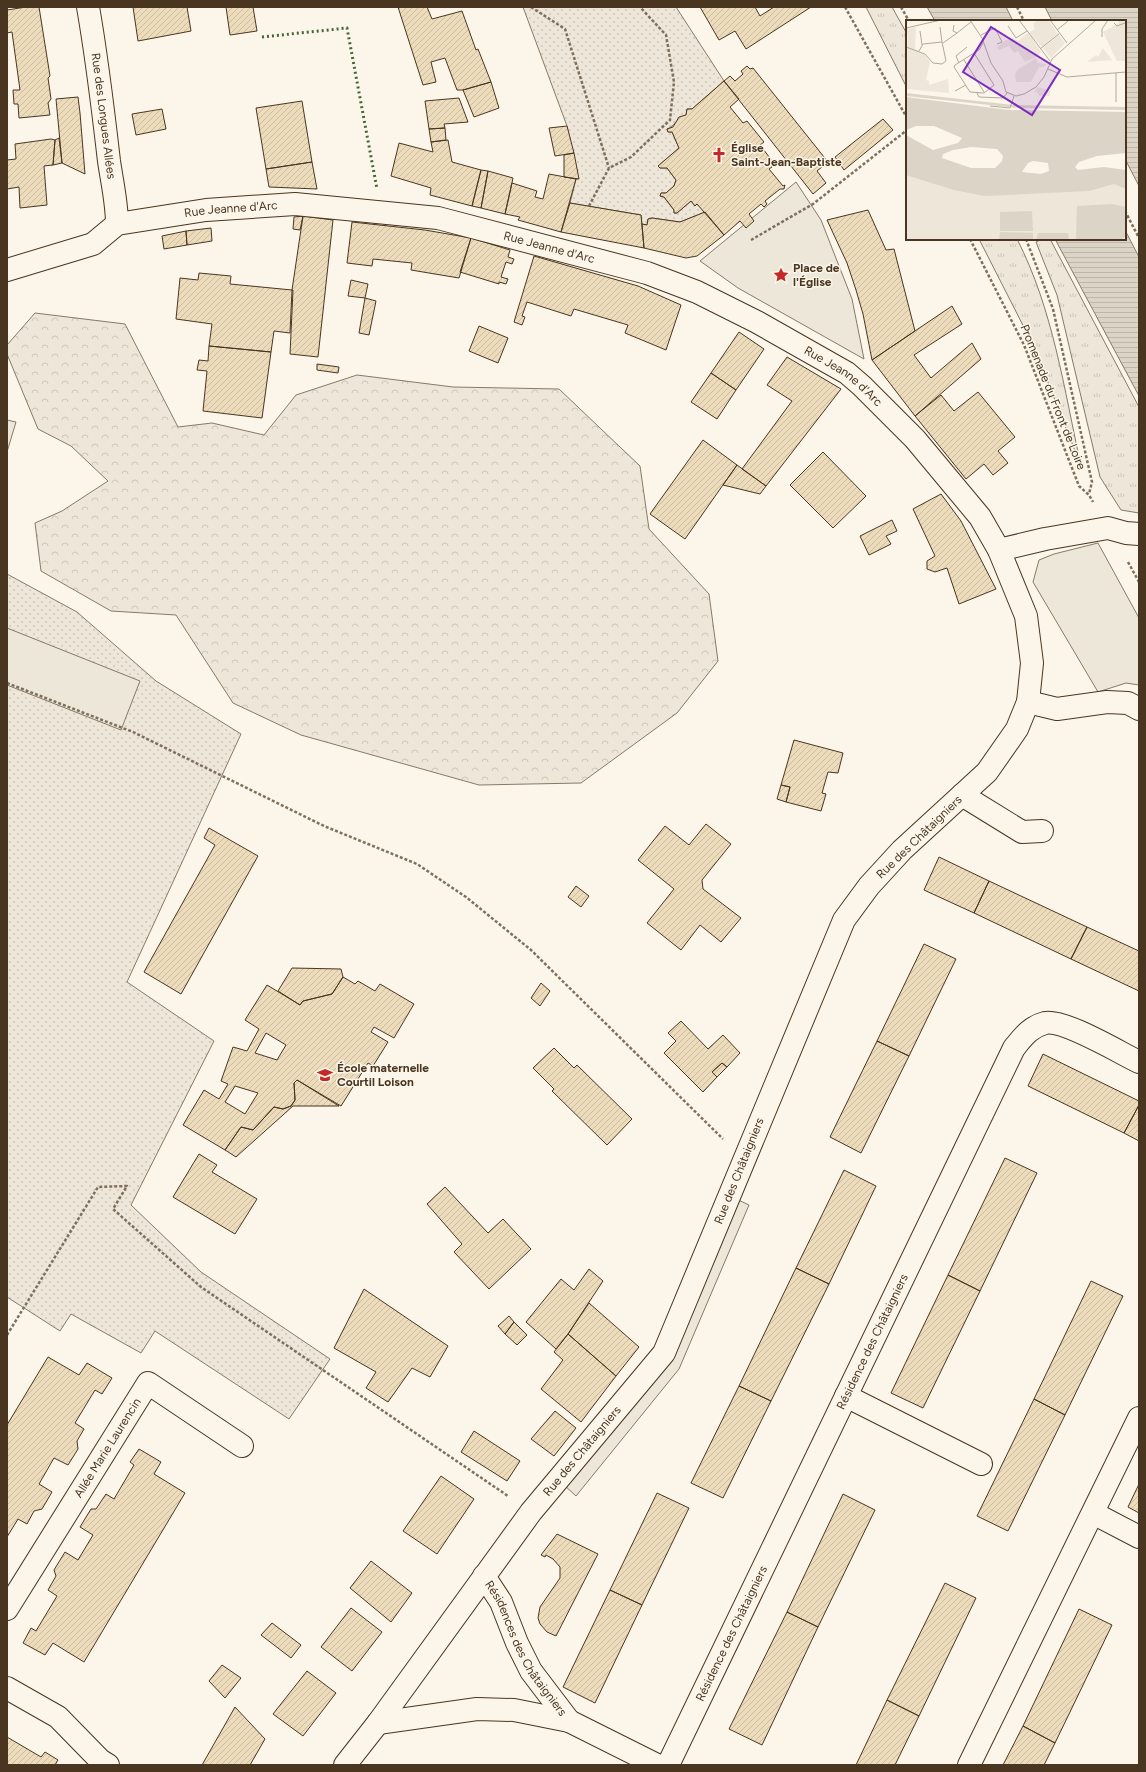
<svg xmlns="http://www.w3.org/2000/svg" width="1146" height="1772" font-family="Figtree,sans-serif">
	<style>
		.grass { fill: url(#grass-tufts); stroke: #887966 }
		.forest { fill: url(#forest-crowns); stroke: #887966 }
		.park { fill: url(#park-dots); stroke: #887966 }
		.parking { fill: #ede7d9; stroke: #887966 }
		.water { fill: url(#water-rules); stroke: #887966 }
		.building { fill: url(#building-hatch); stroke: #4a3520; fill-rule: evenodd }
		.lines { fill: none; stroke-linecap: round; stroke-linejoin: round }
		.minor-casing { stroke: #4a3520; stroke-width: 24 }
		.path { stroke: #7f6f5c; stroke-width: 2.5; stroke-dasharray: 3 2; stroke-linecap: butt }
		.minor { stroke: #fbf6e9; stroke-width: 22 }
		.hedge { stroke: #436837; stroke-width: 3; stroke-dasharray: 2 3; stroke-linecap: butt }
		.labels { text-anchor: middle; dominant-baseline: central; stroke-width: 3; stroke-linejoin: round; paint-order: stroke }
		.street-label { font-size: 12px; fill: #4a3520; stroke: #fbf6e9 }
		.poi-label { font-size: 12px; font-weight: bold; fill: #4a3520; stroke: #fbf6e9; text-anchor: start }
		.inset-road { fill: none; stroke: #b4a999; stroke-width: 1 }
		.view { fill: #7b2cbf; fill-opacity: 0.15; stroke: #7b2cbf; stroke-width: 2 }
		.inset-edge { fill: none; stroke: #4a3520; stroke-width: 2 }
	</style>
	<defs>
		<pattern id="grass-tufts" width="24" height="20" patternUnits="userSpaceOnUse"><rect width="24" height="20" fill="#ede6d9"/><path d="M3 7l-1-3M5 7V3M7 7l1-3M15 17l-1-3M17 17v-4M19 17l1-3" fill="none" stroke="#cdc6ba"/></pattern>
		<pattern id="forest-crowns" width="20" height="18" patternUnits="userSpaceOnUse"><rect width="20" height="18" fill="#ede6d9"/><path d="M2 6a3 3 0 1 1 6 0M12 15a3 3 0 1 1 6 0" fill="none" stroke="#cdc6ba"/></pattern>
		<pattern id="park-dots" width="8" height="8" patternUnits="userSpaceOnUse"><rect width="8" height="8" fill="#ede6d9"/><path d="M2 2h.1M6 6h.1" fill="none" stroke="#cdc6ba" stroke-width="1.8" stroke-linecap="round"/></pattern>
		<pattern id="water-rules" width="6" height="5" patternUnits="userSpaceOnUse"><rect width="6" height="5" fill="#dcd4c6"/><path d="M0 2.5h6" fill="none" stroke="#beb7aa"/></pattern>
		<pattern id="building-hatch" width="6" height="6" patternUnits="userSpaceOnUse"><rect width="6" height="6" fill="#ecdcbc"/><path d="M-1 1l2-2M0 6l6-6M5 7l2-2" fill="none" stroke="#ccbda1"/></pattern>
	</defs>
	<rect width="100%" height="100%" fill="#fbf6e9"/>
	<path class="grass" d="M 866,7 L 892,7 L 907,34 L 907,88 Z
		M 979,239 L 1017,239 C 1053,309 1064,389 1081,466 L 1034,347 Z
		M 1042,239 L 1050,239 L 1139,407 L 1139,513 L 1121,510 L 1100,477 L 1057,295 L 1036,242 Z"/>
	<path class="forest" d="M 35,313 L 125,324 L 178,427 L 212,423 L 264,435 L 296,395 L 357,375 L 453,387 L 559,389 L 640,466 L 649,529 L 709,594 L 718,661 L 677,713 L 581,783 L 479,785 L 301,735 L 233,703 L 176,615 L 111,611 L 41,571 L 35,523 L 62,511 L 108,481 L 71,446 L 38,429 L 7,354 L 7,345 Z"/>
	<path class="park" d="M 523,7 L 676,7 L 724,81 L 692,109 L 687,109 L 686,115 C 676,119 675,126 667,129 L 668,132 L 672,132 L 679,148 L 658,166 L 660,168 L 667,168 L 676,180 L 674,186 L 666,193 L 661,193 L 660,196 L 664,197 L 674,210 L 674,213 L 677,213 L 691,201 L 695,206 L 697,204 L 705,212 L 680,222 L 652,218 L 648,219 L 647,225 L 642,224 L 641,215 L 570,203 L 576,179 L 578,179 L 567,126 Z
		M 7,574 L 77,612 L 156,681 L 241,734 L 127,982 L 214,1041 L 131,1205 L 201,1272 L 330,1359 L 289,1419 L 155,1331 L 141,1353 L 71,1314 L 60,1331 L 7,1297 Z"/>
	<path class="parking" d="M 796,182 L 821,220 L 852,299 L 864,359 L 738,288 L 700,261 Z
		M 7,420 L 16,422 L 7,452 Z
		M 1098,543 L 1139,618 L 1139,685 L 1126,683 L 1098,692 L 1033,582 L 1039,560 L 1054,554 Z
		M 7,628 L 140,681 L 121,730 L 7,685 Z
		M 734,1198 L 749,1205 L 679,1369 L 576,1496 L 563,1484 L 666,1359 Z"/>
	<path class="water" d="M 927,7 L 1006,7 L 1013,21 L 935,21 Z
		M 1045,7 L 1139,7 L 1139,186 L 1125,159 L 1125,21 L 1052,21 Z
		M 1125,230 L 1139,257 L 1139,396 L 1055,239 L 1125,239 Z"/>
	<path class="building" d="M 26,7 L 39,7 L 50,76 L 48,78 L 51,99 L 48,103 L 50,115 L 19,118 L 18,104 L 14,104 L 13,90 L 20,90 L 12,32 L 7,33 L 7,10 Z
		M 133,7 L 187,7 L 191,31 L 138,41 Z
		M 226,7 L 253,7 L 257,31 L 230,35 Z
		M 398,7 L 427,7 L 432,19 L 462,11 L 476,50 L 478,49 L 491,82 L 463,90 L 457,90 L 445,58 L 431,62 L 436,82 L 423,85 Z
		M 700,7 L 755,7 L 760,16 L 774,7 L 811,7 L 746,49 L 735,31 L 719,40 Z
		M 747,66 L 750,69 L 753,68 L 828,162 L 817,171 L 826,183 L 813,194 L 724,81 L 730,76 L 735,81 L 743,74 L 741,71 Z
		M 724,81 L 739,99 L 730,107 L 743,123 L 747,121 L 764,142 L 760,145 L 773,162 L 770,164 L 772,167 L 769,169 L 783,186 L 785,185 L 784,189 L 780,189 L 765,201 L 767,204 L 764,207 L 761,204 L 749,214 L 754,221 L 746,228 L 740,221 L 724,235 L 697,204 L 695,206 L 691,201 L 677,213 L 674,213 L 674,210 L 664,197 L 660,196 L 661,193 L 666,193 L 674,186 L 676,180 L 667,168 L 660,168 L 658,166 L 679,148 L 672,132 L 668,132 L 667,129 L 673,127 L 679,117 L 686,115 L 687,109 L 692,109 Z
		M 491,82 L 499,108 L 474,117 L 463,90 Z
		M 78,97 L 80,113 L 85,174 L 62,163 L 56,99 Z
		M 459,98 L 468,122 L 444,124 L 445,128 L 429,129 L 425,101 Z
		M 302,101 L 312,162 L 266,169 L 256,108 Z
		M 162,109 L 166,129 L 136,135 L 132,114 Z
		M 883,119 L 893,130 L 844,170 L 835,157 Z
		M 567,126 L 574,153 L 555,156 L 549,128 Z
		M 445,128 L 446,140 L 431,142 L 429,129 Z
		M 59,138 L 62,163 L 53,165 L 55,140 Z
		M 51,139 L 55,140 L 53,165 L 44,166 L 47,205 L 20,208 L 19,187 L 7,189 L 7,160 L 16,159 L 15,144 Z
		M 448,140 L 452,162 L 481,170 L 472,206 L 430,195 L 431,188 L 391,176 L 399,143 L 433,152 L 431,142 Z
		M 574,153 L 579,179 L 564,177 L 564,155 Z
		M 312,162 L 317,189 L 269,187 L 266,169 Z
		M 481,170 L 488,171 L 481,208 L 472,206 Z
		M 488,171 L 513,178 L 505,214 L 481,208 Z
		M 549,174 L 576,179 L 561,232 L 518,220 L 520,217 L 505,214 L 512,183 L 537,191 L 535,197 L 543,199 Z
		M 570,203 L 641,215 L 644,248 L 561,232 Z
		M 868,210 L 886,250 L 894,249 L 915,331 L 872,360 L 863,314 L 856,290 L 847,263 L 827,220 Z
		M 705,212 L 724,235 L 697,256 L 686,258 L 644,248 L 642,224 L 647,225 L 648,219 L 652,218 L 680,222 Z
		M 303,216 L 300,230 L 293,229 L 294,217 Z
		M 303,216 L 333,220 L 318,357 L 290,354 L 293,290 L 292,290 Z
		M 352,222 L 425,230 L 471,238 L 459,278 L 411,270 L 412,263 L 373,259 L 372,266 L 347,263 Z
		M 211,228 L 212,241 L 187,245 L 186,231 Z
		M 186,231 L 187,245 L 164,249 L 162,236 Z
		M 471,238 L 510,250 L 508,257 L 514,259 L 512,264 L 506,262 L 501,277 L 508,279 L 506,284 L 499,282 L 499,284 L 460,272 Z
		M 534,256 L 638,286 L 681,305 L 666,350 L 625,333 L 628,325 L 574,309 L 571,316 L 527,302 L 522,316 L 525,317 L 522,325 L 514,322 Z
		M 199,273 L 231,276 L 230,284 L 292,290 L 290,333 L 274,331 L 271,352 L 209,346 L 212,324 L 176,319 L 180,278 L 198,280 Z
		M 351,280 L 368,284 L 365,298 L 348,296 Z
		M 365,298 L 376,301 L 369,335 L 359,333 Z
		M 952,306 L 962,324 L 914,355 L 931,378 L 972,343 L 981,359 L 915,416 L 872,360 Z
		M 479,326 L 508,338 L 498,363 L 469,351 Z
		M 739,332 L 764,349 L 736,390 L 711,373 Z
		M 209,346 L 271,352 L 262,418 L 203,411 L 207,371 L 197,370 L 199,360 L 208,361 Z
		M 787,357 L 841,389 L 766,486 L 742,469 L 792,401 L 767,385 Z
		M 317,364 L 339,367 L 338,373 L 317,370 Z
		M 711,373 L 736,390 L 717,419 L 691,402 Z
		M 978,392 L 1015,437 L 998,451 L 1008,463 L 993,475 L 984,464 L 966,479 L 915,416 L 941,395 L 954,411 Z
		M 703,440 L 737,465 L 685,539 L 650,514 Z
		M 823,452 L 866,496 L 833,528 L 790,485 Z
		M 737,465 L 766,486 L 760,494 L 723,485 Z
		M 941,494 L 961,521 L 996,589 L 959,604 L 947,568 L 935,572 L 927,569 L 927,561 L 935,556 L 913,509 Z
		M 892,520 L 897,531 L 886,536 L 891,544 L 869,555 L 860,536 Z
		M 794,740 L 843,753 L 838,773 L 828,772 L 822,793 L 826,794 L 821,811 L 786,802 L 790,787 L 781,785 Z
		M 781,785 L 790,787 L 786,802 L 777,799 Z
		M 706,824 L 731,844 L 702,880 L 703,889 L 741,918 L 721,942 L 700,925 L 681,950 L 647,923 L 674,889 L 638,860 L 665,826 L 689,845 Z
		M 209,828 L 258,856 L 181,994 L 144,972 L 215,845 L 204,838 Z
		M 939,857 L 989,881 L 974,913 L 924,890 Z
		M 989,881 L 1087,927 L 1071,959 L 974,913 Z
		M 576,886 L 589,896 L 581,907 L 568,897 Z
		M 1087,927 L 1139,951 L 1139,991 L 1071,959 Z
		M 924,944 L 956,959 L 909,1056 L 877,1041 Z
		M 292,968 L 341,969 L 343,977 L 332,994 L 303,1001 L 300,1005 L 278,991 Z
		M 343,977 L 355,984 L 358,981 L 375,991 L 380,984 L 414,1004 L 394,1038 L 374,1027 L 371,1032 L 388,1042 L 373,1066 L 368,1063 L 341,1106 L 297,1080 L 294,1083 L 295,1100 L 291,1106 L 283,1109 L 274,1107 L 253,1130 L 241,1127 L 225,1150 L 183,1125 L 204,1090 L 219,1099 L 228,1084 L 221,1081 L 233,1047 L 247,1051 L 259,1029 L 245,1020 L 267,985 L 300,1005 L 303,1001 L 332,994 ZM 266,1033 L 286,1045 L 277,1060 L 255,1053 ZM 235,1086 L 258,1093 L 245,1114 L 225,1102 Z
		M 541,983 L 550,991 L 540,1006 L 531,998 Z
		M 681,1021 L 708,1049 L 723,1035 L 740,1053 L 727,1067 L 722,1063 L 712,1072 L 717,1077 L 703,1092 L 664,1053 L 676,1041 L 668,1033 Z
		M 877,1041 L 909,1056 L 861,1153 L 830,1137 Z
		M 554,1048 L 574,1068 L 577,1065 L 632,1119 L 607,1145 L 552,1091 L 554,1089 L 533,1068 Z
		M 1043,1054 L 1139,1101 L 1139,1105 L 1124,1133 L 1028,1086 Z
		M 722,1063 L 727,1067 L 717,1077 L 712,1072 Z
		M 297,1080 L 339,1106 L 293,1106 L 236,1157 L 225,1150 L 241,1127 L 253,1130 L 274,1107 L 283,1109 L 291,1106 L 295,1100 L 294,1083 Z
		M 1139,1105 L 1139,1141 L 1124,1133 Z
		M 199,1154 L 217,1165 L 212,1172 L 257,1199 L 235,1234 L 173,1197 Z
		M 1005,1158 L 1037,1173 L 980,1291 L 948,1275 Z
		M 844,1170 L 876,1186 L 829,1284 L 796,1268 Z
		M 445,1187 L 488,1233 L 503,1219 L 531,1249 L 489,1289 L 454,1252 L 462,1244 L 427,1204 Z
		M 796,1268 L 829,1284 L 771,1401 L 739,1386 Z
		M 589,1269 L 603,1281 L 568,1334 L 556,1349 L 526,1322 L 561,1279 L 574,1290 Z
		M 948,1275 L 980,1291 L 923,1408 L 891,1393 Z
		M 1091,1281 L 1123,1296 L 1065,1415 L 1034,1399 Z
		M 364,1289 L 448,1346 L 430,1377 L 412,1368 L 388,1402 L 366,1388 L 376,1372 L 334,1348 Z
		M 589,1303 L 639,1347 L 616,1376 L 568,1334 Z
		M 509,1316 L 514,1322 L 505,1334 L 498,1326 Z
		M 514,1322 L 527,1335 L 517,1345 L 505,1334 Z
		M 568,1334 L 616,1376 L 581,1422 L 541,1389 L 563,1360 L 554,1352 Z
		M 48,1357 L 79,1375 L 87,1363 L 112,1378 L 102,1394 L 95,1390 L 75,1423 L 84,1429 L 77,1441 L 78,1449 L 68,1465 L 54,1458 L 39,1484 L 52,1492 L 42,1509 L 34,1511 L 27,1524 L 18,1519 L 7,1537 L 7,1425 Z
		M 739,1386 L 771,1401 L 723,1498 L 691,1483 Z
		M 1034,1399 L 1065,1415 L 1008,1531 L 977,1516 Z
		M 555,1411 L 576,1428 L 554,1456 L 531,1439 Z
		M 474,1431 L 520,1461 L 507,1481 L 461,1452 Z
		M 139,1449 L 161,1462 L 154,1474 L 185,1493 L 84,1662 L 53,1643 L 45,1655 L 23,1643 L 31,1628 L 36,1631 L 57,1596 L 48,1590 L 56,1576 L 54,1570 L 65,1552 L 78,1560 L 93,1535 L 80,1527 L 91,1509 L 96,1509 L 106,1494 L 114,1499 L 134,1465 L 130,1462 Z
		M 441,1476 L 474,1499 L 437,1554 L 403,1531 Z
		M 1139,1484 L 1139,1513 L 1128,1507 Z
		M 657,1493 L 689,1508 L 642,1605 L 610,1590 Z
		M 843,1494 L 875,1510 L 818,1627 L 787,1612 Z
		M 557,1534 L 598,1554 L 556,1636 L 547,1632 L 540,1624 L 538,1618 L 540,1607 L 560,1578 L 560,1567 L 553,1559 L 546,1555 L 545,1557 L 541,1555 Z
		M 371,1561 L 412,1593 L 391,1622 L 350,1588 Z
		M 945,1583 L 976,1598 L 919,1716 L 887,1700 Z
		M 610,1590 L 642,1605 L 595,1703 L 563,1687 Z
		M 351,1608 L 382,1632 L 352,1671 L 321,1647 Z
		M 1079,1609 L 1112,1625 L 1055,1743 L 1023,1726 Z
		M 787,1612 L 818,1627 L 762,1745 L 729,1729 Z
		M 272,1623 L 301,1645 L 291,1658 L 261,1635 Z
		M 222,1665 L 241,1678 L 225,1698 L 209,1681 Z
		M 307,1671 L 336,1693 L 303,1736 L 273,1714 Z
		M 887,1700 L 919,1716 L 895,1765 L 856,1765 Z
		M 235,1707 L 265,1739 L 250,1765 L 202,1765 Z
		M 1023,1726 L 1055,1743 L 1044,1765 L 1003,1765 Z
		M 7,1737 L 41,1757 L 45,1752 L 58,1760 L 55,1765 L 7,1765 Z"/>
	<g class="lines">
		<defs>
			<g id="minor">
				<path id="s1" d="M 88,7 C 97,58 103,109 109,161 C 112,182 117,203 117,224"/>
				<path id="s2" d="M 7,270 L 93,244 L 117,224 L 206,210 L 295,204 L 438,218 L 647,273 L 697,292 L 757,322 L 847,373 L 862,386 L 915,439 L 980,517 L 999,550 L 1026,616 L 1032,663 L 1028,702 L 1017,729 L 987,772 L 902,850 L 869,886 L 844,920 L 664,1353 L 531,1512 L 378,1723 L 345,1765"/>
				<path d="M 999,550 L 1045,539 L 1108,528 L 1126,533 L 1139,534"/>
				<path d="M 1028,702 L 1057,709 L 1107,702 L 1128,703 L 1139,709"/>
				<path d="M 962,795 L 1022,832 L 1042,831"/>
				<path d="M 846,1396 L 981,1464"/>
				<path d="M 1093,1513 L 1139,1537"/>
				<path id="s3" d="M 484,1576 L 501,1602 L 517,1643 L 531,1671 L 569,1721"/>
				<path id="s4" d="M 7,1609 L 148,1383 L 242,1446"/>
				<path d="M 7,1688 L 58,1717 L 100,1760 L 108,1765"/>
				<path d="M 378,1723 L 477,1709 L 514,1710 L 569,1721 L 657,1765"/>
				<path id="s5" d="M 668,1765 L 1014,1048 C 1023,1037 1030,1027 1045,1023 C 1064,1019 1120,1053 1139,1062"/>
				<path d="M 969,1765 L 1139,1418"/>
			</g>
		</defs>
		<use href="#minor" class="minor-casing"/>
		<path class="path" d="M 531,7 L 565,29 L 609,168
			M 845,7 L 907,118
			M 901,7 L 909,21
			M 1017,7 L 1024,21
			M 589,206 L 609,168 L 631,157 L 670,120 L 674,82 L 666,35 L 640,7
			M 1125,211 L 1139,238
			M 970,239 L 1024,345 L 1079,486 L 1089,495 L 1093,502
			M 1026,239 L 1053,309 L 1092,482 L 1089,494
			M 751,240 L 813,204 L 907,130
			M 1128,562 L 1139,582
			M 7,683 L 133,732 L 324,826 L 417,864 L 466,897 L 531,950 L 723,1139
			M 7,1335 L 98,1187 L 127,1186 L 113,1209 L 201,1287 L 508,1496"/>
		<use href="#minor" class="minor"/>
		<path class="hedge" d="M 262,37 L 347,28 L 377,189"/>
	</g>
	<defs>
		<symbol id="church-bare" viewBox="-9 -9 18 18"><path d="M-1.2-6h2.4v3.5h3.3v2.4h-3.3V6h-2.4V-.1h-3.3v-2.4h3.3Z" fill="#c62828" stroke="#fbf6e9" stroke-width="2.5" paint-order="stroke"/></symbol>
		<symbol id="sight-bare" viewBox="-9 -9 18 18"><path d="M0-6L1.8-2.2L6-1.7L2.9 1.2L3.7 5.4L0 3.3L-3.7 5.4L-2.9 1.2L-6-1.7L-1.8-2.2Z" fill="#c62828" stroke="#fbf6e9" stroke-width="2.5" paint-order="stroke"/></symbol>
		<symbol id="school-bare" viewBox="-9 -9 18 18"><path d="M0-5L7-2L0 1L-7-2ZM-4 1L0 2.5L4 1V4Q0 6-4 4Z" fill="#c62828" stroke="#fbf6e9" stroke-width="2.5" paint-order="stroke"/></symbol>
	</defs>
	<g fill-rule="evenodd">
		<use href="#church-bare" x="708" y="144" width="22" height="22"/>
		<use href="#sight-bare" x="770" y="264" width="22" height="22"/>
		<use href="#school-bare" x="314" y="1064" width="22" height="22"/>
	</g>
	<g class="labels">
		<g class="street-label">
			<text stroke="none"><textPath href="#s1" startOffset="110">Rue des Longues Allées</textPath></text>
			<text stroke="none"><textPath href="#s2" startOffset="236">Rue Jeanne d'Arc</textPath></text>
			<text stroke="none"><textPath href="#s2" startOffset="559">Rue Jeanne d'Arc</textPath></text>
			<text stroke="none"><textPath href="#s2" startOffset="883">Rue Jeanne d'Arc</textPath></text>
			<text transform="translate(1053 397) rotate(68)">Promenade du Front de Loire</text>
			<text transform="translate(919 837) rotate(-44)">Rue des Châtaigniers</text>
			<text transform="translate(739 1171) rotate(-68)">Rue des Châtaigniers</text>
			<text stroke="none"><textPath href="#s5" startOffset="470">Résidence des Châtaigniers</textPath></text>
			<text stroke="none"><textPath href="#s4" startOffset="190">Allée Marie Laurencin</textPath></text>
			<text transform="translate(582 1451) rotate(-50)">Rue des Châtaigniers</text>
			<text stroke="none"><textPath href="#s5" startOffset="146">Résidence des Châtaigniers</textPath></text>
			<text stroke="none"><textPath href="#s3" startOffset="84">Résidences des Châtaigniers</textPath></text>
		</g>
		<g class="poi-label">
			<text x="731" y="148">Église<tspan x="731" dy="14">Saint-Jean-Baptiste</tspan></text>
			<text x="793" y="268">Place de<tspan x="793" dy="14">l'Église</tspan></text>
			<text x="337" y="1068">École maternelle<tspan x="337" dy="14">Courtil Loison</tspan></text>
		</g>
	</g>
	<g transform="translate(906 20)">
		<rect width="220" height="220" fill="#fbf6e9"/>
		<path d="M 197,28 L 206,40 L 181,42 L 190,35 L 192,37 Z" fill="#ede6d9"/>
		<path d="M 130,38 L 132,43 L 140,44 L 138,47 L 133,47 L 125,62 L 110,62 L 109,54 L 111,50 Z" fill="#ede6d9"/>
		<path d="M 132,0 L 142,0 L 152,14 L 136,27 L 123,13 L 129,9 L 127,4 ZM 153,15 L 159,23 L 145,38 L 137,28 Z" fill="#ede6d9"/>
		<path d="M 212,0 L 220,0 L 220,41 L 211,41 L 197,12 L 213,3 ZM 10,7 L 9,29 L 19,35 L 24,42 L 20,60 L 23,61 L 23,65 L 42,59 L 43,73 L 0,69 L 2,17 L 0,9 ZM 118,16 L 127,31 L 132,27 L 135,32 L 132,36 L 119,42 L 112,31 L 108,33 L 103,26 L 93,30 L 91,27 L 100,20 L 107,18 L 112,21 ZM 132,67 L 144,71 L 144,76 L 133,76 L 131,72 L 128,72 ZM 0,151 L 220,163 L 220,220 L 0,220 Z" fill="#ede6d9"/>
		<path d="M 122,13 L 132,27 L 127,31 L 118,16 Z" fill="#ede6d9"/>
		<path d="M 0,73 L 107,85 L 220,87 L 220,90 L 112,88 L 0,76 ZM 0,77 L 103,90 L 220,92 L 220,133 L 191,136 L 173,142 L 169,147 L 172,150 L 198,147 L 220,150 L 220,169 L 208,164 L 183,171 L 79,176 L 48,170 L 0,155 L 0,115 L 27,130 L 52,123 L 56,118 L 28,106 L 10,106 L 0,110 ZM 65,127 L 91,129 L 97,136 L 96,141 L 89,148 L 65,148 L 36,138 L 37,134 L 47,130 ZM 127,141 L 142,143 L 143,151 L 135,154 L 116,152 L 122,143 ZM 206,184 L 220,187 L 220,216 L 214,220 L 170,220 L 171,186 ZM 126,191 L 127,211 L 94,211 L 94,192 ZM 94,212 L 127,213 L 127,220 L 93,220 ZM 132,213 L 162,213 L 163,220 L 130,220 Z" fill="#dcd4c6" fill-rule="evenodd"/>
		<path class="inset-road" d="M 64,0 L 76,18 L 85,43 L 97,61 L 100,72 L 110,76 L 118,74 L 130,67 L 138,57 L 146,39 L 190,0M 113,0 L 144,41M 144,0 L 161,23M 208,3 L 211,6 L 219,3M 48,5 L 47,11 L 51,13 L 65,2M 102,6 L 110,18 L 121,11M 34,7 L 36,22M 0,8 L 35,0M 151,10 L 162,1M 14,11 L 16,25M 75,15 L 89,8 L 96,22 L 91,24M 196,17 L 196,9 L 202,0M 37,23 L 51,13M 0,27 L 19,34 L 27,43 L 36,44 L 40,41 L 36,22 L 17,24 L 13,31M 134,29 L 153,14M 68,33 L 88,65 L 78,73 L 64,72 L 48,47 L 49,45 L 68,33 L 73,30 L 77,23M 58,40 L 78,72M 53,43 L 50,36 L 61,27M 142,49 L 161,57 L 220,52M 210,53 L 210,82M 49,71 L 60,65M 71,73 L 73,77 L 97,78 L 101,73M 84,86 L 104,88 L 108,76"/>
		<path class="view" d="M 85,7 L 154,50 L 126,95 L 57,52 Z"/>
		<rect width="220" height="220" class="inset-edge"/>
	</g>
	<rect width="1146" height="1772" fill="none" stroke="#4a3520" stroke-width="16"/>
</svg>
